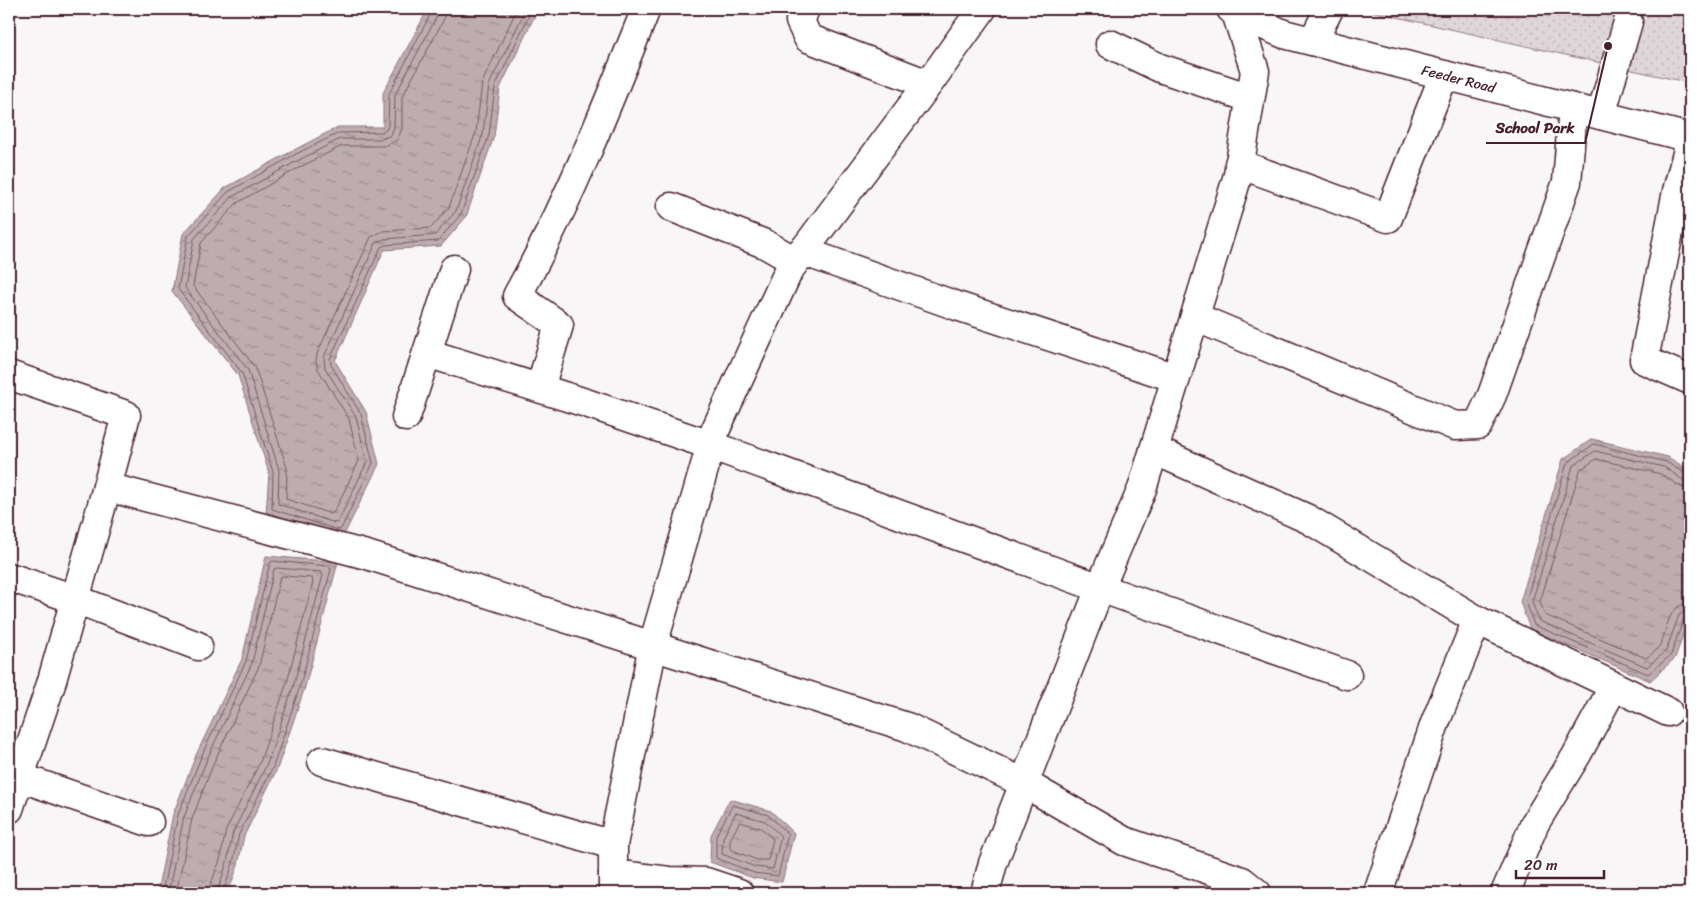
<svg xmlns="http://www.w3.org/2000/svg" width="1699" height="902" font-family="Sriracha,sans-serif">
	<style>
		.park { fill: url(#park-dots); stroke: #947a82 }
		.water { fill: url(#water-ripples); stroke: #8f747b }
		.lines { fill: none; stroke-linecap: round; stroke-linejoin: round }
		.shore { stroke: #785860; stroke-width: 1 }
		.minor-casing { stroke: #4a1f2b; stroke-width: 31 }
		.minor { stroke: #fff; stroke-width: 28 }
		.labels { text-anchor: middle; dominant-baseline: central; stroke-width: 5; stroke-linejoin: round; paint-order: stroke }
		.street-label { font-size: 14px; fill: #4a1f2b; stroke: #fff }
		.leader { fill: none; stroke: #4a1f2b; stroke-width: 2 }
		.callout-dot { fill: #4a1f2b; stroke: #fff; stroke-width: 2 }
		.callout-label { font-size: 15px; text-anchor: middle; font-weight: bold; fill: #4a1f2b; stroke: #fff; stroke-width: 5; stroke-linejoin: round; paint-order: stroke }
	</style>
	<defs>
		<pattern id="park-dots" width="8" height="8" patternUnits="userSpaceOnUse" patternTransform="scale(1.25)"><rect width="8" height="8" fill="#ded6d9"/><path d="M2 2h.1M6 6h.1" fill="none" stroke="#c0b7ba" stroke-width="1.8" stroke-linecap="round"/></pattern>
		<pattern id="water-ripples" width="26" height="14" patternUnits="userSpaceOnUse" patternTransform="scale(1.25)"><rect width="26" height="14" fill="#bdadb0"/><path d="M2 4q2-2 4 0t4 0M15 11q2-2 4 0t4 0" fill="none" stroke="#9c8c8f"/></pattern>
	</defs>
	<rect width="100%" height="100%" fill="#f8f6f7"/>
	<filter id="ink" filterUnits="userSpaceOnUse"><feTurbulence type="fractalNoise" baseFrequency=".02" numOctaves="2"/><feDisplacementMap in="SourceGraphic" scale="10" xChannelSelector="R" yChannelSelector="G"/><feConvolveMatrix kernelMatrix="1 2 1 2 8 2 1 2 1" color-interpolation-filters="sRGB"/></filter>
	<g filter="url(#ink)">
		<path class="park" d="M 1361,9 L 1690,9 L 1690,83 Z"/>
		<path class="water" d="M 428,9 L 538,9 L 500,88 L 494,136 L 466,217 L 441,246 L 384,250 L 335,361 L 366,412 L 379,464 L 343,537 L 266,513 L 269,473 L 238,375 L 172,291 L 183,234 L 225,188 L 294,150 L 338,127 L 383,127 L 383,93 Z
			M 1592,439 L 1668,457 L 1690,471 L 1690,616 L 1675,658 L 1650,681 L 1530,629 L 1520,602 L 1563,459 Z
			M 266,556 L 338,562 L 305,687 L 277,769 L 244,836 L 238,865 L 228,893 L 157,893 L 173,814 L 196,755 L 242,659 Z
			M 730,799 L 771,811 L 794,833 L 782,882 L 753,878 L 710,862 L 711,835 Z"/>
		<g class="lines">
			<path class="shore" d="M 432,9 L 431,13 L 389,94 L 388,126 L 386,130 L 382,132 L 339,133 L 296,154 L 228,192 L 188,236 L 178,289 L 242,373 L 273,472 L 272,509 L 338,530 L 341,529 L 373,463 L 361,414 L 331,365 L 330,359 L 381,247 L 385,245 L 438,241 L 461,214 L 489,135 L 495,87 L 532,9
				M 438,9 L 437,16 L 395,95 L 394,127 L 391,135 L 382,139 L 340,139 L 299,160 L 232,197 L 194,239 L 185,288 L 248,370 L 279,470 L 278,504 L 335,523 L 338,522 L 367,462 L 356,417 L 325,368 L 324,357 L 376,243 L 384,239 L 435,235 L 456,211 L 483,134 L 489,85 L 526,9
				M 446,9 L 444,19 L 402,97 L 402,129 L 397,140 L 385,146 L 342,146 L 302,166 L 237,203 L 201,243 L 193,286 L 255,367 L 287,468 L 286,499 L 331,514 L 334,512 L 359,461 L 349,419 L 318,369 L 316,362 L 317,354 L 371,237 L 383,231 L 431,228 L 449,207 L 476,132 L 482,83 L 517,9
				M 1690,475 L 1686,474 L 1666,462 L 1594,444 L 1567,463 L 1526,601 L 1534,625 L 1648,674 L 1671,655 L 1683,620 L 1687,617 L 1690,617
				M 1690,481 L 1683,480 L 1664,467 L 1595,451 L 1573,466 L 1532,602 L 1539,621 L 1647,667 L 1666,651 L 1679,615 L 1684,612 L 1690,611
				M 1690,489 L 1681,487 L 1661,474 L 1596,459 L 1580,470 L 1540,602 L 1545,615 L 1646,658 C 1651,655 1657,650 1660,645 C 1668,629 1667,604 1690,603
				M 733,805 L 768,815 L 788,834 L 778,876 L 754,873 L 716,858 L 716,836 Z
				M 736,813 L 765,821 L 781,836 L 773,869 L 755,867 L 722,854 L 723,838 Z
				M 740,822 L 761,828 L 773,839 L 768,860 L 757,860 L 730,849 L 730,840 Z
				M 162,893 L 178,815 L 201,757 L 246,661 L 270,563 L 272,561 L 329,566 L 331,569 L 300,686 L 273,767 L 239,834 L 233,863 L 223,893
				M 168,893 L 184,817 L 207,759 L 252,663 L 274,569 L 277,568 L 321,572 L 323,575 L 294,684 L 267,764 L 233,832 L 227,862 L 217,893
				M 176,893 L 192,819 L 214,762 L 259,666 L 280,577 L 283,576 L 312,578 L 313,582 L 287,682 L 260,762 L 226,830 L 220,860 L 210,886 L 209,893"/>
			<defs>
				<g id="minor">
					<path d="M 805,9 L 800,21 L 808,38 L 928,84"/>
					<path id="s1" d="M 1231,9 L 1236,13 L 1284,34 L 1690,138"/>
					<path d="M 1313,41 L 1329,9"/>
					<path d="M 1110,44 L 1160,68 L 1250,98"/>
					<path d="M 1601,115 L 1628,22"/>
					<path d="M 1690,142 L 1677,191 L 1644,360 L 1690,380"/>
					<path d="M 1239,164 L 1388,218 L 1444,75"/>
					<path d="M 671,207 L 765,244 L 795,261"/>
					<path d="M 802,251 L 957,306 L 1176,378"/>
					<path d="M 1195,317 L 1455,426 L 1478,425 L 1492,395 L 1567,182 L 1573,108"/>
					<path d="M 427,353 L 586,403 L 710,445 L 1100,588 L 1347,675"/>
					<path d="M 9,375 L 126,415 L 107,487"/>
					<path d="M 540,388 L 559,325 L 517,296 C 568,204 607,106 646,9"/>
					<path d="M 406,417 L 454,269"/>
					<path d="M 1154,450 L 1308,519 L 1477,620 L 1668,712"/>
					<path d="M 9,577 L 75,599 L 198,646"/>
					<path d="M 322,761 L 613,845"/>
					<path d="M 19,777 L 149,822"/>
					<path d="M 9,809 L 51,684 L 107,487 L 367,555 L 907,727 L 1024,783 L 1124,841 L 1242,881 L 1257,893"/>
					<path d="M 613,874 L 669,881 L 706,882 L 739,893"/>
					<path d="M 613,893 L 613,845 L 653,645 L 715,431 L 789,270 L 932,79 L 982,9"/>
					<path d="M 985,893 L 993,863 L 1100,588 L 1142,489 L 1238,175 L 1255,71 L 1236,13"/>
					<path d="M 1378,893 L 1435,723 L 1477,620"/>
					<path d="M 1505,893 L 1535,823 L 1576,756 L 1614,686"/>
				</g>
			</defs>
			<use href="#minor" class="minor-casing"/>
			<use href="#minor" class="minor"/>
		</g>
	</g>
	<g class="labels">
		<g class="street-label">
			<text stroke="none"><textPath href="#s1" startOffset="239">Feeder Road</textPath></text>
		</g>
	</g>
	<path class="leader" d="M1608 46L1585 143H1486"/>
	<circle class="callout-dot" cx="1608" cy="46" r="5"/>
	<g class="callout-label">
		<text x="1535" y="133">School Park</text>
	</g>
	<rect width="1699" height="902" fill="none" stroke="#fff" stroke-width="30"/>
	<rect x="15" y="15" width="1669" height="872" fill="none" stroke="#4a1f2b" stroke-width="2" filter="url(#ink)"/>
	<path d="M1516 870v8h88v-8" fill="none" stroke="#4a1f2b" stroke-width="2.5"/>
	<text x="1524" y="870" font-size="15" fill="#4a1f2b" stroke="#ffffff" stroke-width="4" paint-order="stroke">20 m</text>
</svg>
